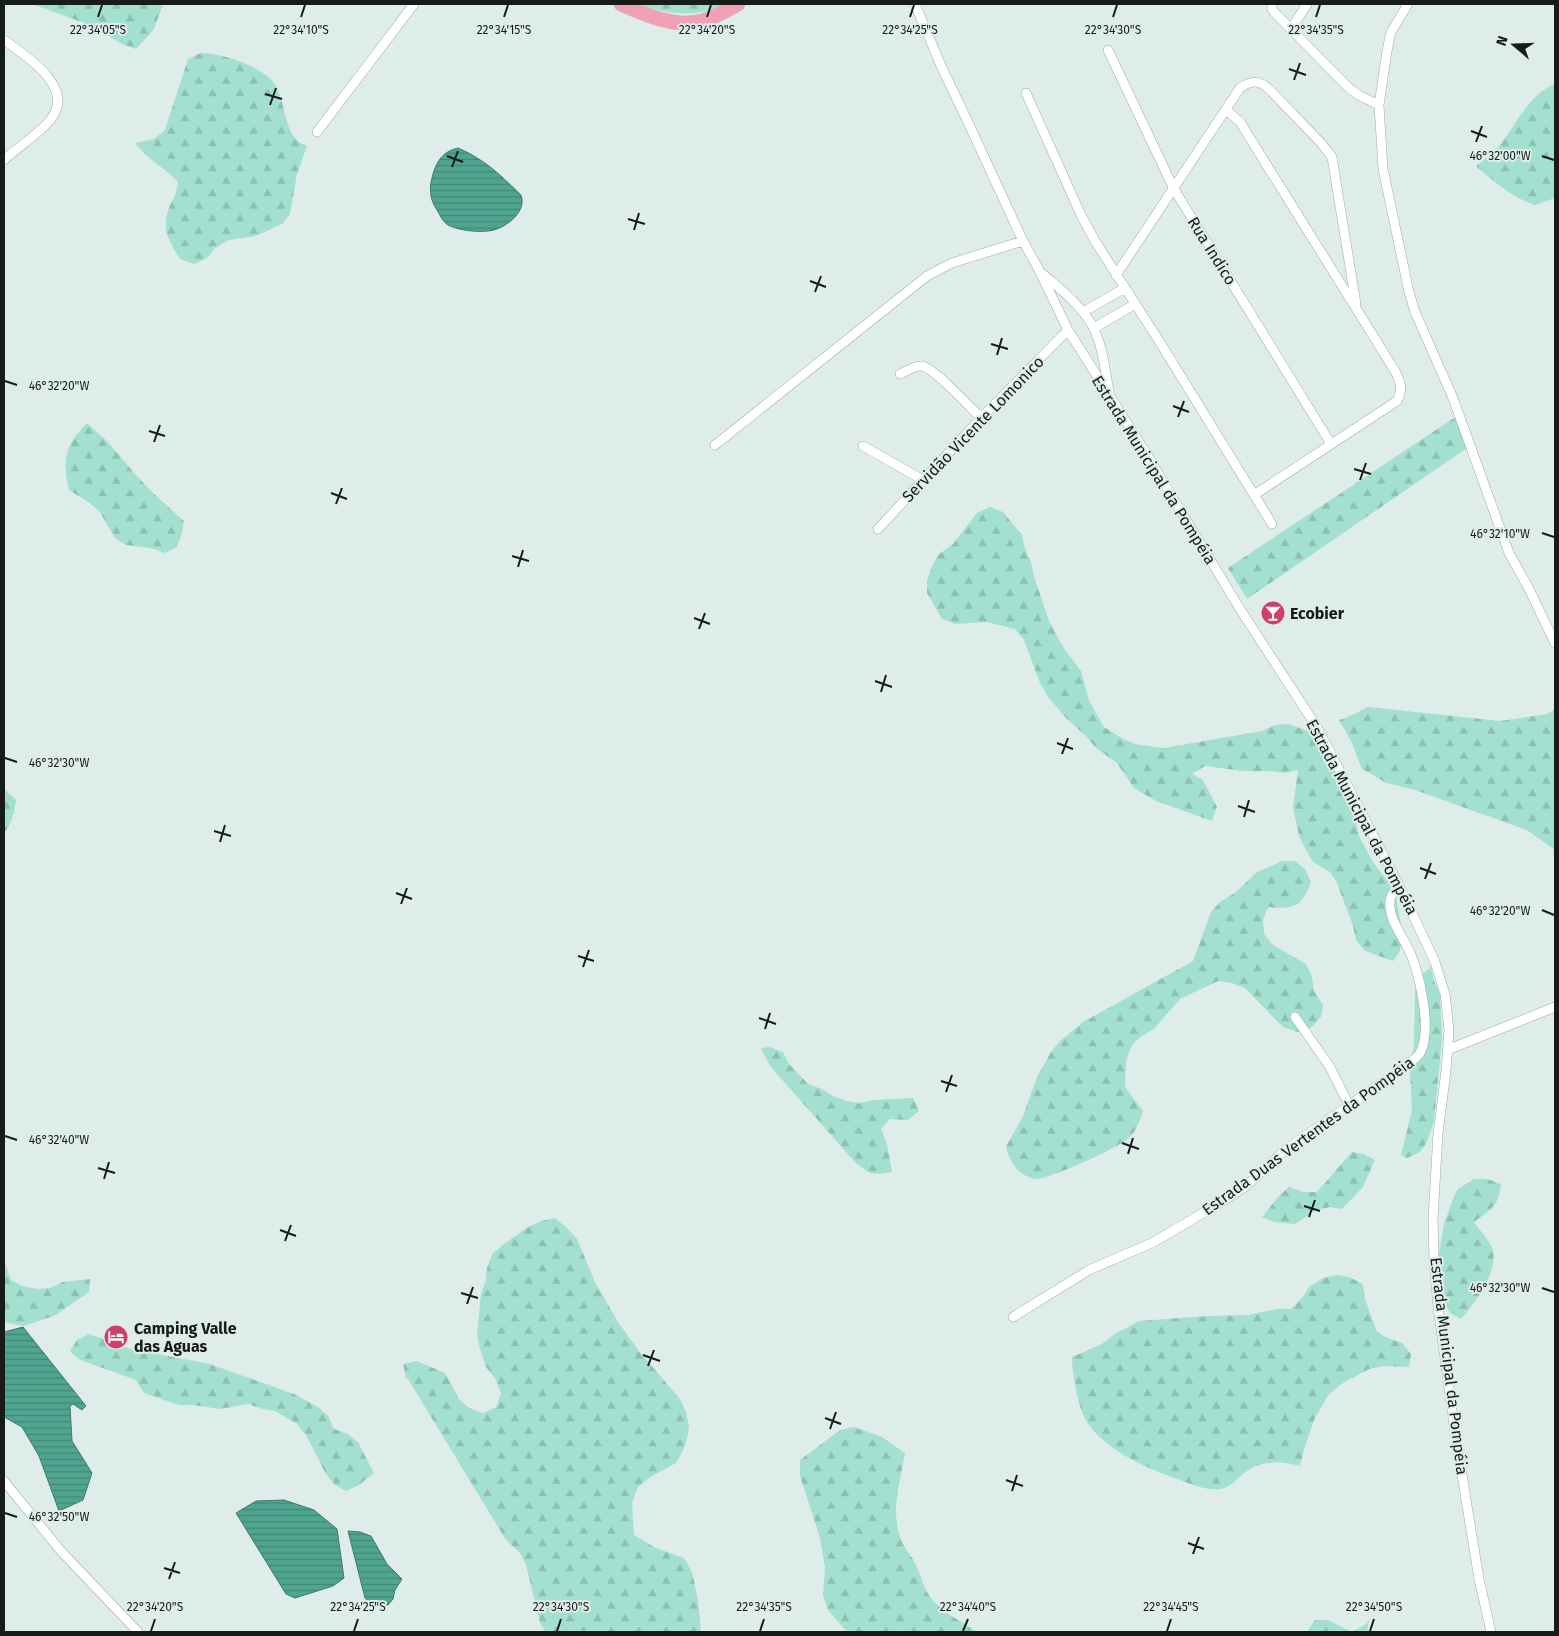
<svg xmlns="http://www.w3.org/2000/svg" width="1559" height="1636" font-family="'Fira Sans',sans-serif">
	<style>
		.forest { fill: url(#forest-firs) }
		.water { fill: url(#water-rules); stroke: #3e7c6d }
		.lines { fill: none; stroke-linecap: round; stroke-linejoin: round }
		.street-casing { stroke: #9eaca8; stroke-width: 10 }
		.primary-casing { stroke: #c7c9c8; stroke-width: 15 }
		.street { stroke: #fff; stroke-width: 9 }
		.primary { stroke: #f0a1b6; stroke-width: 14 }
		.ticks { fill: none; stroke: #171c1b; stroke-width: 2 }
		.labels { text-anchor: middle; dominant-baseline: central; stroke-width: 4; stroke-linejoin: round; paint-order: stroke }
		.street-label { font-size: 16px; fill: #171c1b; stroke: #deede9 }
		.poi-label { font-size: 16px; font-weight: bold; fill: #171c1b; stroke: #deede9; text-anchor: start }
		.ticks-label { font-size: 12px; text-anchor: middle; fill: #171c1b; stroke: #deede9; stroke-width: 4; stroke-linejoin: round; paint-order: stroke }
	</style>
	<defs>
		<pattern id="forest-firs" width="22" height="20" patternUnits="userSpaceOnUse" patternTransform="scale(1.25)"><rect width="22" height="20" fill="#a4e0cf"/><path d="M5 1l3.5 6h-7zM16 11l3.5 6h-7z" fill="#8cc0b1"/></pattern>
		<pattern id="water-rules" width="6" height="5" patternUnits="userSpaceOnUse" patternTransform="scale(1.25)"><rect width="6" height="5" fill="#4fa590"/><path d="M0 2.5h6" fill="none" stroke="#418675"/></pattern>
	</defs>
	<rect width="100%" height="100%" fill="#deede9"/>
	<path class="forest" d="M 32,4 L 163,4 L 154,29 L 136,49 L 122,44 L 87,24 Z
		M 640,4 L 729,4 C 700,17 669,16 640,4 Z
		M 201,53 C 222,53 265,67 276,86 C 284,100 285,129 297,140 C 299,143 304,144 307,146 L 297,174 L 290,214 L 282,224 L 256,236 L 229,240 L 215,248 L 207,258 L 194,264 L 180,259 C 169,241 161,229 169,208 C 173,198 177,194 178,182 C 165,168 147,159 135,143 L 154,139 L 165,130 L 188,59 Z
		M 1555,84 L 1555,198 L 1535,205 C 1511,197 1495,182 1476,166 C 1484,160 1492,154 1499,146 C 1516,125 1529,94 1555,84 Z
		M 1457,416 L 1467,448 L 1247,599 L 1228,568 Z
		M 87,423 L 107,441 L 135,474 L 154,494 L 184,521 L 182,533 L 177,547 L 165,553 L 151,548 L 126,545 L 115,538 L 100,512 L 90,503 L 69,490 C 62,460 65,445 87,423 Z
		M 990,507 L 1003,512 L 1022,535 L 1025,549 L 1031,562 L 1034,576 L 1049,621 L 1063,647 L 1081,671 L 1089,701 L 1104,727 L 1125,740 L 1139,745 L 1164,748 L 1262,731 L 1275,725 L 1289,724 L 1316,734 L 1353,795 L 1353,808 L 1359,836 L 1373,862 L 1395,891 L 1401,925 L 1402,938 L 1400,951 L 1393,961 L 1365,951 L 1356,940 L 1353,926 L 1337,883 L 1330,872 L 1313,862 L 1305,848 L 1299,836 L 1293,807 L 1298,770 L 1284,773 L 1272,771 L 1243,771 L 1205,766 L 1192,774 L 1203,780 L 1217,807 L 1212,821 L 1156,801 L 1134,788 L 1117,763 L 1096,748 L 1087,737 L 1067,719 L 1048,697 L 1040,683 L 1024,640 L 1015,629 L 986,622 L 956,624 L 942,619 L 927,593 L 927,580 L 932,566 L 938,555 L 953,544 L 977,513 Z
		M 1368,707 L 1500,721 L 1547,714 L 1555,709 L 1555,850 L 1527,830 L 1415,790 L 1386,783 L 1373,775 L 1362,769 L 1351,741 L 1339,720 L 1346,718 Z
		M 4,789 L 16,800 C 14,813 12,824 4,833 Z
		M 1282,861 L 1295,861 L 1305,869 L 1311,882 C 1303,906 1293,910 1268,907 L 1263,920 L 1264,934 L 1273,945 L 1306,964 L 1312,977 L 1314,991 L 1323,1005 L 1321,1017 L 1312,1027 L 1297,1032 L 1283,1027 L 1245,988 L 1231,983 L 1218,981 L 1180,999 L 1154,1029 L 1140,1037 L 1131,1047 L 1126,1061 L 1125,1087 L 1143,1111 C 1140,1120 1137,1129 1131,1136 C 1123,1146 1048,1180 1036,1179 C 1020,1177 1009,1162 1006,1147 L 1023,1116 L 1037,1077 L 1051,1052 L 1059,1042 L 1083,1022 L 1193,961 L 1211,912 L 1220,902 L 1236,892 L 1256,873 Z
		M 1431,967 L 1434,981 L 1440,994 L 1442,1039 L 1434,1121 L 1427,1142 L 1420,1152 L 1407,1158 L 1401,1155 L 1412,1110 L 1410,1070 L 1414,1043 L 1415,990 L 1420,976 Z
		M 769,1047 L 783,1052 L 789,1064 L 808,1084 L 822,1089 L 833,1096 L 847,1101 L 859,1103 L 873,1100 L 913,1098 L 919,1111 L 908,1120 L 890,1119 L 881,1129 L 887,1144 L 892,1172 C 874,1176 868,1174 854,1161 L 770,1066 L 761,1048 Z
		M 1352,1152 L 1364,1154 L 1375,1160 L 1363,1187 L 1342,1209 L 1330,1207 L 1316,1210 L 1295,1224 L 1274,1222 L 1262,1217 L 1278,1197 L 1289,1187 L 1303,1192 L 1317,1192 Z
		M 1474,1179 L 1487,1179 L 1501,1184 C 1498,1207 1492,1209 1474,1222 C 1479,1229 1492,1244 1493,1251 C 1498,1273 1474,1304 1461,1319 L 1450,1313 L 1442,1297 L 1439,1254 L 1444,1224 L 1455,1194 L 1458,1189 Z
		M 555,1218 L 567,1228 L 577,1239 L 595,1282 L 618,1322 L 639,1351 L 680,1399 L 686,1412 L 689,1426 L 687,1439 L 682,1453 L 676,1463 L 649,1478 L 638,1487 L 632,1503 L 634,1535 L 656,1548 L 684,1558 L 692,1572 L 698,1600 L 701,1632 L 546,1632 L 540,1623 L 526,1565 L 520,1553 L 506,1540 L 408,1379 L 406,1378 L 403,1364 L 417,1361 L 445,1373 L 459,1399 L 469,1408 L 483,1413 L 496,1407 L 501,1393 L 495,1378 L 486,1367 L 480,1349 L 477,1335 L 481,1294 L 486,1280 L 487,1268 L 492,1254 L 504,1244 L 528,1227 L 541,1221 Z
		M 4,1260 L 11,1280 L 22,1286 L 37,1289 L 50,1288 L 63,1282 L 90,1279 L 89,1292 L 54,1316 L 23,1326 L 4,1322 Z
		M 1337,1275 L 1349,1277 L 1363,1284 L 1365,1299 L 1377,1332 L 1388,1338 L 1402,1343 L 1411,1354 L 1409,1367 L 1384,1366 L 1369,1369 L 1343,1383 L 1329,1394 L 1315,1418 L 1305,1446 L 1300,1466 C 1281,1461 1259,1460 1243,1474 C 1236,1480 1231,1487 1221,1489 C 1205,1491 1189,1483 1174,1478 C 1144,1467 1102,1448 1086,1420 C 1080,1409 1077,1396 1075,1384 C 1073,1375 1072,1366 1072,1357 L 1102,1344 L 1113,1335 L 1139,1321 L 1207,1316 L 1249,1315 L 1277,1309 L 1291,1309 L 1303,1297 L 1309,1287 L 1323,1278 Z
		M 89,1334 L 131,1349 L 210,1364 L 294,1394 L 318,1407 L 328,1416 L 334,1429 L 348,1434 L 360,1444 L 360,1446 L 374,1473 L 359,1485 L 346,1491 L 335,1485 L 326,1474 L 306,1435 L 297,1424 L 275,1411 L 263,1409 L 248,1404 L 220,1409 L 193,1405 L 179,1405 L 144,1393 L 136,1380 L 80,1360 L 70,1351 L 77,1340 Z
		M 854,1427 L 882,1437 L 905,1453 C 900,1483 890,1511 901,1540 C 905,1550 913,1557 917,1567 C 921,1575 922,1584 927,1592 C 938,1611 960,1620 977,1632 L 847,1632 L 828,1610 L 823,1595 L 825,1567 L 820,1538 L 800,1476 L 800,1460 L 840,1430 Z
		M 1315,1620 L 1328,1620 L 1352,1632 L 1366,1624 L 1369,1621 L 1367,1632 L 1307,1632 Z"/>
	<path class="water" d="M 458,148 C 486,160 500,175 521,195 C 527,211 508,226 494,230 C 482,233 459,231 448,225 C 443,222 440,215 437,210 C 429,198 429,187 433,174 C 437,160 444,151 458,148 Z
		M 23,1327 L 86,1406 L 82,1410 L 73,1404 L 70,1406 L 72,1441 L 92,1473 L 83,1500 L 59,1511 L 39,1456 L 22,1427 L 4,1417 L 4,1332 Z
		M 284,1500 L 314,1510 L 337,1529 L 344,1578 L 333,1586 L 295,1598 L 286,1594 L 236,1513 L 256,1501 Z
		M 348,1531 L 360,1532 L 371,1536 L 387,1564 L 402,1579 L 395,1590 L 393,1599 L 388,1605 L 375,1606 L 365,1598 Z"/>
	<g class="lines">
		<defs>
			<path id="street" d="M 915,4 L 942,68 L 966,118 L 1023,241 L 1039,270 L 1068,330 L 1144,450 L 1240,609 L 1318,729 L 1399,885 L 1435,962 L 1445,994 L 1449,1030 L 1446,1071 L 1438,1133 L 1433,1219 L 1434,1260 L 1438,1307 L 1455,1432 L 1479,1579 L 1491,1632
				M 1272,4 L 1272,9 L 1274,12 L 1350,89 L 1360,96 L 1379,105
				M 1408,4 L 1391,32 L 1387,51 L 1379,105 L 1383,169 L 1409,292 L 1415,312 L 1453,398 L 1509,553 L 1528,587 L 1555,643
				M 1291,29 L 1307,4
				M 4,40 C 26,56 76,87 51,119 C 40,133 18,147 4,160
				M 1108,50 L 1174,189 L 1331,444
				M 1026,93 L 1081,215 L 1095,241 L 1161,344 L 1272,524
				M 1226,110 L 1240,122 L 1395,371 C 1401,382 1403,390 1397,401 L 1254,495
				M 317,132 L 414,4
				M 1043,274 C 1061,290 1082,306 1093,327 C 1103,346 1105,371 1109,391
				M 1116,275 L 1240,88 C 1251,80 1260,80 1269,89 L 1322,144 L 1332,157 L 1356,304
				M 1083,312 L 1125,288
				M 1094,328 L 1135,304
				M 900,374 C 907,371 915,365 922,366 C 934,368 971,408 981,418
				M 715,445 L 927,276 L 952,263 L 1023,241
				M 863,446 L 923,480
				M 878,529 L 981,418 L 1068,330
				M 1295,1017 L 1330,1067 L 1349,1105
				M 1447,1050 L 1555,1007
				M 1013,1317 L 1089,1270 L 1152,1243 L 1220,1203 L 1245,1187 L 1285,1150 L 1406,1066 C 1410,1062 1417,1058 1420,1053 C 1433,1029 1419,971 1408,948 C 1401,934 1388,917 1390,901 C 1390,895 1395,890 1399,885
				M 4,1481 L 60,1550 L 138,1632"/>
			<path id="primary" d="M 621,4 C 646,15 674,28 702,21 C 714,18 727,10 738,4"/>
		</defs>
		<use href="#street" class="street-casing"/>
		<use href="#primary" class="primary-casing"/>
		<use href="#street" class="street"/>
		<use href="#primary" class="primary"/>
	</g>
	<path class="ticks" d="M 98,17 L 102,5M 301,17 L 305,5M 504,17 L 508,5M 707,17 L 711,5M 910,17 L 914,5M 1113,17 L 1117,5M 1316,17 L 1320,5M 1289,69 L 1306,75M 1294,80 L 1300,63M 265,94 L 282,99M 270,105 L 276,88M 1471,131 L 1487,137M 1476,142 L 1482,126M 447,156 L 463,162M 1542,156 L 1554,160M 452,167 L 458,151M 628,219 L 645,224M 634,230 L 639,213M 810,281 L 826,287M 815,292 L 821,276M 991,344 L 1008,349M 997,355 L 1002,338M 5,381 L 17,385M 1173,406 L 1189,412M 1178,417 L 1184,401M 149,431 L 165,436M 154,442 L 160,425M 1354,469 L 1371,474M 1360,480 L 1366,463M 331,493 L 347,499M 336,504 L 342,488M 1542,533 L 1554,537M 512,556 L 529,561M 518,567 L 523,550M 694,618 L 710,624M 699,629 L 705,613M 875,681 L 892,687M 881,692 L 886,675M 1057,743 L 1073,749M 1062,754 L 1068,738M 5,758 L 17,762M 1238,806 L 1255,812M 1244,817 L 1249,800M 214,831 L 231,836M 220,842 L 225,825M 1420,868 L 1436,874M 1425,879 L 1431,863M 396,893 L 412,899M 401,904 L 407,888M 1542,910 L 1554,915M 578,956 L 594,961M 583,967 L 589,950M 759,1018 L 776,1024M 765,1029 L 770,1013M 941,1081 L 957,1086M 946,1092 L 952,1075M 5,1136 L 17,1140M 1122,1143 L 1139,1149M 1128,1154 L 1133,1138M 98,1168 L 115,1173M 104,1179 L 109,1162M 1304,1206 L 1320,1211M 1309,1217 L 1315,1200M 280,1230 L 296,1236M 285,1241 L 291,1225M 1542,1288 L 1554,1292M 461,1293 L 478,1298M 467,1304 L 473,1287M 643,1355 L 660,1361M 648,1366 L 654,1350M 825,1418 L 841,1424M 830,1429 L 836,1412M 1006,1480 L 1023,1486M 1012,1491 L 1017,1475M 5,1513 L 17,1517M 1188,1543 L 1204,1549M 1193,1554 L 1199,1537M 164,1568 L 180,1573M 169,1579 L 175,1562M 151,1631 L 155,1619M 354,1631 L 358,1619M 557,1631 L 561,1619M 760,1631 L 764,1619M 963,1631 L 968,1619M 1167,1631 L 1171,1619M 1370,1631 L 1374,1619"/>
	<defs>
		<symbol id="bar-disc" viewBox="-11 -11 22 22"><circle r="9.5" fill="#ce406b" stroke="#deede9"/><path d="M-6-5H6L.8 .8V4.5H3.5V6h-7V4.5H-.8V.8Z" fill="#fff"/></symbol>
		<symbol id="hotel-disc" viewBox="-11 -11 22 22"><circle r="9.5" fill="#ce406b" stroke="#deede9"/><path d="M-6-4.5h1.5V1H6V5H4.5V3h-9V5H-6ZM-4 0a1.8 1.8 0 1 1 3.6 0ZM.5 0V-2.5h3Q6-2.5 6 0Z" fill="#fff"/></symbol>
	</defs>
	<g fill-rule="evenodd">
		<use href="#bar-disc" x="1259" y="599" width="28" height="28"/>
		<use href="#hotel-disc" x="102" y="1323" width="28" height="28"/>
	</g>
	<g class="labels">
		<g class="street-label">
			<text transform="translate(1212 251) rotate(58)">Rua Indico</text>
			<text transform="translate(973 429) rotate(-46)">Servidão Vicente Lomonico</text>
			<text transform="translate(1154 470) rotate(58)">Estrada Municipal da Pompéia</text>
			<text transform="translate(1362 817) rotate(62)">Estrada Municipal da Pompéia</text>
			<text transform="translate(1308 1136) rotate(-36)">Estrada Duas Vertentes da Pompéia</text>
			<text transform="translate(1449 1366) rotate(83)">Estrada Municipal da Pompéia</text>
		</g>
		<g class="poi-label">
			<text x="1290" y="613">Ecobier</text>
			<text x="134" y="1328">Camping Valle<tspan x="134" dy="18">das Aguas</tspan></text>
		</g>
	</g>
	<g class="ticks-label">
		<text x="98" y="34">22°34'05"S</text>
		<text x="301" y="34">22°34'10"S</text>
		<text x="504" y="34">22°34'15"S</text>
		<text x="707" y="34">22°34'20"S</text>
		<text x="910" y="34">22°34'25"S</text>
		<text x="1113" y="34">22°34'30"S</text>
		<text x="1316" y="34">22°34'35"S</text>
		<text x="1500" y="160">46°32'00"W</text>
		<text x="59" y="390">46°32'20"W</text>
		<text x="1500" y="538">46°32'10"W</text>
		<text x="59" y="767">46°32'30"W</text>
		<text x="1500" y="915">46°32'20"W</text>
		<text x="59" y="1144">46°32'40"W</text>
		<text x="1500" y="1292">46°32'30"W</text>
		<text x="59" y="1521">46°32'50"W</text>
		<text x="155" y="1611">22°34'20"S</text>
		<text x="358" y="1611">22°34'25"S</text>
		<text x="561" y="1611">22°34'30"S</text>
		<text x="764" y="1611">22°34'35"S</text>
		<text x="968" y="1611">22°34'40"S</text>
		<text x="1171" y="1611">22°34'45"S</text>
		<text x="1374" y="1611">22°34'50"S</text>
	</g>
	<rect width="1559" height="1636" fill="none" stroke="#171c1b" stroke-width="10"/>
	<g transform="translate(1514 45) rotate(289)" stroke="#deede9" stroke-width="4" paint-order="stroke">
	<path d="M0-4L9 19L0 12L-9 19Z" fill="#171c1b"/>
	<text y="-8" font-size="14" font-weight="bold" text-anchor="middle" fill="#171c1b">N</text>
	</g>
</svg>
